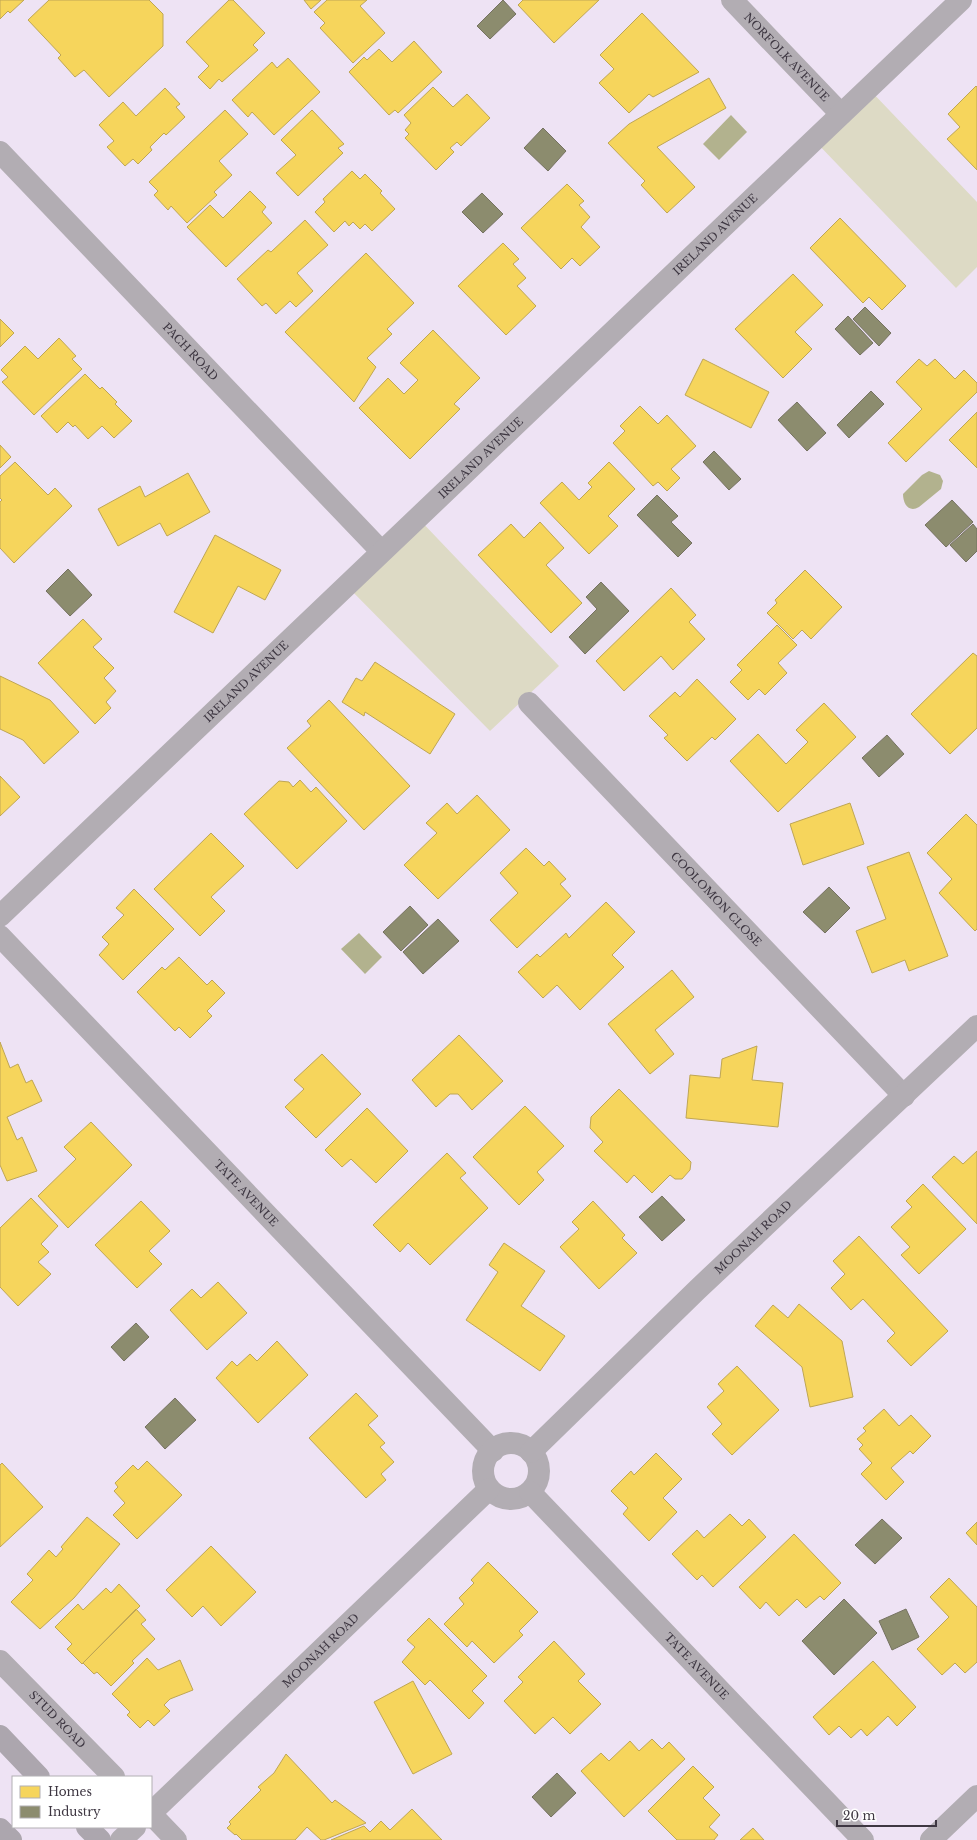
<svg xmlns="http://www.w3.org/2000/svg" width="977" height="1840" font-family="'Libre Baskerville',serif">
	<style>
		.green { fill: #dddac5 }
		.water { fill: #b2b28e }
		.homes { fill: #f6d55c; stroke: #bfa654 }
		.industry { fill: #8c8c6e; stroke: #757261 }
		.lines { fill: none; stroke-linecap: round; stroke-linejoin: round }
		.minor { stroke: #b2adb3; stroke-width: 22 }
		.primary { stroke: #aca6ae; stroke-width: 22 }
		.labels { text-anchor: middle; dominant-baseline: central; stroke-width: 4; stroke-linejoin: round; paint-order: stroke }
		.street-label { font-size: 11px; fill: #3e3742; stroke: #fff }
	</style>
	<rect width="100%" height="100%" fill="#eee3f4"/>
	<path class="green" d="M 868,88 L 977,202 L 977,267 L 956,288 L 814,140 Z
		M 417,517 L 559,666 L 490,731 L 346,585 Z"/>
	<path class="water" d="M 731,115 L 747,132 L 719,160 L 703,144 Z
		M 929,471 L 940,475 L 943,481 L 941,489 L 919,507 C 909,513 903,504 903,494 L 922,475 Z
		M 359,933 L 382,957 L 365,974 L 341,949 Z"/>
	<path class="homes" d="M 0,0 L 24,0 L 10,13 L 8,11 L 0,19 Z
		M 49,0 L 149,0 L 163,14 L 163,46 L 109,97 L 84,70 L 75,77 L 58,58 L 61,55 L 28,20 Z
		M 229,0 L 233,0 L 265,33 L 253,45 L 258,50 L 222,82 L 219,79 L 210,89 L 198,77 L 209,66 L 186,42 Z
		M 304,0 L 321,0 L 311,9 Z
		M 327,0 L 367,0 L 360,6 L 385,33 L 353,63 L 320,28 L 325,23 L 314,12 Z
		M 523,0 L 599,0 L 554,43 L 518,5 Z
		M 642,13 L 699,72 L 653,97 L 649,94 L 629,113 L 599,83 L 614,69 L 600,55 Z
		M 414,41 L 442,72 L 398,113 L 395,110 L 389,115 L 349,72 L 364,57 L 367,60 L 379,49 L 392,62 Z
		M 288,58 L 320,92 L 274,135 L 252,112 L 248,117 L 232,100 L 272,62 L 277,68 Z
		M 709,78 L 726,108 L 657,147 L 695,187 L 667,213 L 641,185 L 645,181 L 608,143 L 629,124 Z
		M 976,86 L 977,87 L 977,170 L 947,139 L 960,127 L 948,114 Z
		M 433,87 L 453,107 L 467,94 L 490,118 L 461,146 L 457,142 L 450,148 L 454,152 L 436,170 L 405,138 L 409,134 L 405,130 L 411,123 L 404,115 Z
		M 165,88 L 180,104 L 176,107 L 185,117 L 166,135 L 164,133 L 150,147 L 152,150 L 138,164 L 133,159 L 125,166 L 107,147 L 114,141 L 99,125 L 123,102 L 136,116 Z
		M 225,110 L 248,134 L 219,161 L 232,175 L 214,192 L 217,195 L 187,223 L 171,206 L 168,210 L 154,195 L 158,191 L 149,182 Z
		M 312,110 L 344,144 L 338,148 L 343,153 L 298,196 L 276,173 L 296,155 L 281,140 Z
		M 352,171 L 360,179 L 365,174 L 382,191 L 380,193 L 395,209 L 372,231 L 365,224 L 360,229 L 353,222 L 349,226 L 345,221 L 334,232 L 315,212 L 325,202 L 323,199 Z
		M 567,184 L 584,201 L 579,205 L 590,217 L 581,227 L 600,247 L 580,266 L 572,258 L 561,269 L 521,228 Z
		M 250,191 L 266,207 L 262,212 L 272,223 L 226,267 L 187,227 L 210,205 L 223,218 Z
		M 840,218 L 906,286 L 882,310 L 869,297 L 863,303 L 810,248 Z
		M 305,220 L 328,245 L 297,273 L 313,291 L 296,307 L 290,301 L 276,314 L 266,303 L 262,306 L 237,279 L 268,250 L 271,252 Z
		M 503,243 L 519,259 L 513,264 L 526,278 L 517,286 L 536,306 L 506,335 L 458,286 Z
		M 366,253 L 414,303 L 387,329 L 392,334 L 367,358 L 376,367 L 354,402 L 285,332 Z
		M 793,274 L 823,305 L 795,332 L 812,349 L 783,378 L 735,329 Z
		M 0,319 L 14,333 L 0,347 Z
		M 433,330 L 480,378 L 454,404 L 460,409 L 410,459 L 359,408 L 388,378 L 404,394 L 418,380 L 400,363 Z
		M 59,338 L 76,356 L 72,359 L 82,369 L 34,415 L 2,382 L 8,377 L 1,370 L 25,346 L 38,359 Z
		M 703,359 L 769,392 L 751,428 L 685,395 Z
		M 919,359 L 927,366 L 935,359 L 955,379 L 964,370 L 977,383 L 977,392 L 906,462 L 888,443 L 922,409 L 896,382 Z
		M 85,374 L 100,389 L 102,387 L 117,402 L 115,404 L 132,421 L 114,438 L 102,426 L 88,439 L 75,425 L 73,427 L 68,422 L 57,433 L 41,416 Z
		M 640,406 L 658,424 L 667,415 L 696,446 L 671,469 L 680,478 L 667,491 L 658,482 L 653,486 L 613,443 L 625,431 L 620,426 Z
		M 977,412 L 977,468 L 949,440 Z
		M 0,445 L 11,457 L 0,468 Z
		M 15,462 L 48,495 L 55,488 L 72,506 L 14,563 L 0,548 L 0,502 L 2,500 L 0,498 L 0,476 Z
		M 609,462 L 635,489 L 608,516 L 618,526 L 589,554 L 540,503 L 562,482 L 579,500 L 592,487 L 588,483 Z
		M 188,473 L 210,512 L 167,536 L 160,523 L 118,546 L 98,509 L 140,486 L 145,497 Z
		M 540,522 L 564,548 L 546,565 L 582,603 L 551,633 L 478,555 L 511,524 L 524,538 Z
		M 215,535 L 281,570 L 265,600 L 238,586 L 213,633 L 174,612 Z
		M 805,570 L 842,607 L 811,639 L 802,630 L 793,639 L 767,613 L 777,603 L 775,600 Z
		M 671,588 L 696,615 L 689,622 L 705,639 L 673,670 L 661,656 L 624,691 L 596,661 Z
		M 83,619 L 102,639 L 93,647 L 114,668 L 104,678 L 116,691 L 106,702 L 111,708 L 95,724 L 38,663 Z
		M 777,625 L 797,645 L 778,663 L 787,673 L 765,695 L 759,689 L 748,700 L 730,682 L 742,670 L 737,665 Z
		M 973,653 L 977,656 L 977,728 L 950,754 L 911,714 Z
		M 375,662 L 455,714 L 430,754 L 365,712 L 364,716 L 342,702 L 356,678 L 362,681 Z
		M 0,676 L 50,700 L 79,732 L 44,764 L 23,740 L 0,729 Z
		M 697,679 L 736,719 L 715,740 L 712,737 L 687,761 L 664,738 L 668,735 L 649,716 L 675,692 L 680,697 Z
		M 329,700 L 410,786 L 364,830 L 287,748 L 311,726 L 307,721 Z
		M 824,703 L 856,737 L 778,812 L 730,761 L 758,734 L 786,764 L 808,742 L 796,730 Z
		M 0,776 L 20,797 L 0,816 Z
		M 300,780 L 311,792 L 316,787 L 347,821 L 297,869 L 244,814 L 279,781 L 289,782 L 293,787 Z
		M 477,795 L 510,830 L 438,899 L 404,865 L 437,833 L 426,823 L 447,803 L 457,814 Z
		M 850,803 L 864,844 L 803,865 L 790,824 Z
		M 966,814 L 977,825 L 977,929 L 975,931 L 939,893 L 952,879 L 927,853 Z
		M 211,833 L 244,866 L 211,897 L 225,911 L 200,936 L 154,889 Z
		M 526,848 L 544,866 L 549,861 L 566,879 L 560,884 L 571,896 L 517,948 L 490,920 L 518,893 L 500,873 Z
		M 909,852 L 948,956 L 909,971 L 905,960 L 872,973 L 856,931 L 886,919 L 867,867 Z
		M 134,889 L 174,929 L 123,980 L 99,955 L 109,944 L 102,937 L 124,915 L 116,908 Z
		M 606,902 L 635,932 L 612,955 L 624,967 L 580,1010 L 557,985 L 543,998 L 518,972 L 537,954 L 540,957 L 566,933 L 569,938 Z
		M 179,957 L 207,985 L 212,980 L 225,993 L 207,1011 L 212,1016 L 190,1038 L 179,1027 L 175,1031 L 137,992 L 162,967 L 165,970 Z
		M 672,970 L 694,997 L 655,1030 L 674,1054 L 650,1074 L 608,1024 Z
		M 459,1035 L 503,1081 L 472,1110 L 458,1094 L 450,1094 L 436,1107 L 412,1080 Z
		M 0,1042 L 10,1068 L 18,1064 L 26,1083 L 32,1080 L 42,1101 L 7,1117 L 17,1140 L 22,1137 L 37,1171 L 7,1181 L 0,1165 Z
		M 757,1046 L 752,1080 L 783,1083 L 778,1127 L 686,1118 L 690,1075 L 720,1078 L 722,1059 Z
		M 322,1054 L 361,1094 L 316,1138 L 285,1107 L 304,1089 L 294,1080 Z
		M 619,1089 L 691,1162 L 690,1170 L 682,1179 L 675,1179 L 670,1175 L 652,1193 L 634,1175 L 627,1183 L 594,1151 L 603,1142 L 590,1128 L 591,1117 Z
		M 525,1106 L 564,1146 L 537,1172 L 544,1180 L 519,1205 L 473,1157 Z
		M 367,1108 L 408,1151 L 376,1183 L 351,1159 L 342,1167 L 325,1150 Z
		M 91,1122 L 132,1165 L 68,1228 L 38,1196 L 76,1159 L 64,1147 Z
		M 977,1151 L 977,1224 L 932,1177 L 954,1156 L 963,1164 Z
		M 447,1153 L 466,1173 L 460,1178 L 488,1208 L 430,1265 L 408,1243 L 400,1252 L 373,1225 Z
		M 923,1184 L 966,1229 L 919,1274 L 901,1255 L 910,1247 L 891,1227 L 912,1207 L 906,1201 Z
		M 31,1198 L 58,1226 L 41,1244 L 49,1252 L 38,1262 L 51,1274 L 18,1306 L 0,1287 L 0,1228 Z
		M 141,1201 L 170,1231 L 149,1251 L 162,1264 L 137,1288 L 95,1245 Z
		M 593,1201 L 625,1235 L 622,1238 L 637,1253 L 599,1289 L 560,1247 L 579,1229 L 572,1222 Z
		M 859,1236 L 948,1331 L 911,1366 L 887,1341 L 895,1333 L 863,1299 L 851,1310 L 831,1288 L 845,1274 L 833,1261 Z
		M 504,1243 L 545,1271 L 521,1306 L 565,1336 L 540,1371 L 466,1320 L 498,1272 L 489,1265 Z
		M 218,1282 L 247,1313 L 207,1350 L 170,1310 L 192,1289 L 201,1298 Z
		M 799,1304 L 842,1341 L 853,1397 L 810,1407 L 802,1367 L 755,1326 L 773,1305 L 788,1318 Z
		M 277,1341 L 308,1375 L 258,1423 L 216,1378 L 232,1361 L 237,1366 L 250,1354 L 257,1361 Z
		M 737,1366 L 779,1410 L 732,1455 L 712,1434 L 722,1424 L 707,1407 L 724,1391 L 718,1384 Z
		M 356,1393 L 378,1416 L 368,1425 L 385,1443 L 380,1447 L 394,1462 L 381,1474 L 386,1480 L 366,1498 L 309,1438 Z
		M 884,1409 L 899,1426 L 911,1415 L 931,1436 L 913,1454 L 910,1451 L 891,1468 L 904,1482 L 886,1500 L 861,1474 L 872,1463 L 859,1449 L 863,1445 L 857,1439 L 866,1431 L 863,1428 Z
		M 656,1453 L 682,1479 L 663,1498 L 677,1512 L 649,1541 L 623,1514 L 628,1508 L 611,1491 L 631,1471 L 634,1475 Z
		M 147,1461 L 182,1495 L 137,1539 L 113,1515 L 125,1503 L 114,1491 L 118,1487 L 115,1483 L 133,1465 L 138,1470 Z
		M 2,1463 L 43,1507 L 0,1547 L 0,1465 Z
		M 730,1514 L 742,1526 L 749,1519 L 766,1537 L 713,1587 L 702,1575 L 697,1580 L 672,1554 L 697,1530 L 704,1538 Z
		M 87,1517 L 120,1544 L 74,1598 L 40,1629 L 11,1602 L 33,1580 L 27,1574 L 49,1550 L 56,1557 L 63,1549 L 61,1547 Z
		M 977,1522 L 977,1545 L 966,1533 Z
		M 794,1534 L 841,1583 L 824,1600 L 820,1596 L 806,1608 L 797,1599 L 779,1616 L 766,1602 L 760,1609 L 739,1587 Z
		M 211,1546 L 256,1592 L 221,1626 L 203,1606 L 192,1617 L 166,1590 Z
		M 488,1562 L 538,1612 L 519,1631 L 523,1635 L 494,1663 L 472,1641 L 467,1647 L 444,1624 L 464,1604 L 459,1598 L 474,1583 L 471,1580 Z
		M 949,1578 L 977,1607 L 977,1662 L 965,1673 L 955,1663 L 942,1675 L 917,1649 L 949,1617 L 930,1597 Z
		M 119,1584 L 140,1606 L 82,1664 L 67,1649 L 72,1644 L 55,1627 L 78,1604 L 83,1610 L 106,1588 L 111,1593 Z
		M 136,1609 L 146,1620 L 141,1624 L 155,1639 L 132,1661 L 134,1663 L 111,1686 L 97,1672 L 94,1674 L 83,1663 Z
		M 429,1618 L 487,1676 L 472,1691 L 484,1703 L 469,1719 L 430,1680 L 425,1685 L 402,1662 L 415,1647 L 407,1640 Z
		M 554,1641 L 585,1674 L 578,1681 L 601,1704 L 570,1734 L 553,1717 L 535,1734 L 504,1701 L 523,1682 L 518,1677 Z
		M 147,1658 L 158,1670 L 180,1660 L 193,1690 L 170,1699 L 164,1705 L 170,1711 L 154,1726 L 148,1720 L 140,1728 L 127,1715 L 130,1712 L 112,1694 Z
		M 873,1661 L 916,1707 L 897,1726 L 888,1716 L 867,1736 L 861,1729 L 851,1738 L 839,1726 L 829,1735 L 813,1717 Z
		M 413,1681 L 452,1754 L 413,1774 L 374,1702 Z
		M 652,1739 L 662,1749 L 669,1742 L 685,1759 L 624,1817 L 581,1771 L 601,1753 L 609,1761 L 630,1741 L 639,1751 Z
		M 286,1754 L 332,1803 L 335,1800 L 366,1823 L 324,1840 L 321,1840 L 307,1827 L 295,1840 L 242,1840 L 236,1834 L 235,1835 L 227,1828 L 231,1824 L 229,1822 L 261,1790 L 258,1787 L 274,1773 Z
		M 693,1766 L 714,1787 L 703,1798 L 720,1815 L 709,1827 L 718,1835 L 714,1840 L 677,1840 L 648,1811 Z
		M 412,1809 L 442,1840 L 331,1840 L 364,1826 L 370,1832 L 381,1821 L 390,1830 Z
		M 753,1828 L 764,1840 L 740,1840 Z"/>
	<path class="industry" d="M 503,0 L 516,14 L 490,39 L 477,26 Z
		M 543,128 L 566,151 L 548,171 L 524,148 Z
		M 482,193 L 503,214 L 483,233 L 462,212 Z
		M 865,307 L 891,333 L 879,346 L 853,319 Z
		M 848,316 L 873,343 L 860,355 L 835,329 Z
		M 871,391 L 884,404 L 849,438 L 837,425 Z
		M 797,402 L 826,433 L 807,451 L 778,420 Z
		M 714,451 L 741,479 L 729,490 L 703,462 Z
		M 657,495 L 678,516 L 671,522 L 692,543 L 678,557 L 637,515 Z
		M 952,500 L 973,522 L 946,547 L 925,525 Z
		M 973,524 L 977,529 L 977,551 L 966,562 L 950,545 Z
		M 68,569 L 92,595 L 70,616 L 46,591 Z
		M 601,582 L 629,611 L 585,654 L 569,637 L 597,609 L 586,597 Z
		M 887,735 L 904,754 L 879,777 L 862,758 Z
		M 829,887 L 850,908 L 825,933 L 803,912 Z
		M 410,906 L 428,925 L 401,951 L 383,932 Z
		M 438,919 L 459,941 L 423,974 L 403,952 Z
		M 662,1196 L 685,1220 L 662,1241 L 639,1217 Z
		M 136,1323 L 149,1337 L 124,1361 L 111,1347 Z
		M 175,1398 L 196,1420 L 165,1449 L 145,1427 Z
		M 882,1519 L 902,1538 L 875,1564 L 855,1545 Z
		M 844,1599 L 877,1633 L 834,1675 L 802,1641 Z
		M 906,1609 L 919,1637 L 892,1650 L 879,1621 Z
		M 557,1773 L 576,1793 L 551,1817 L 532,1797 Z"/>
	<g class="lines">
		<g class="minor">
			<path id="s1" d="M 732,0 L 841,114"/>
			<path id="s2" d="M 0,152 L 381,551"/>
			<path id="s3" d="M 529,703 L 904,1096"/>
			<path id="s4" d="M 0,916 L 961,0"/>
			<path id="s5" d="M 0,936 L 493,1451"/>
			<circle cx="511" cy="1471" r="28"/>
			<path id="s6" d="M 531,1452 L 697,1290 L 977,1026"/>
			<path id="s7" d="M 530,1492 L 863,1840"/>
			<path id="s8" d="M 0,1661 L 114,1777"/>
			<path id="s9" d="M 151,1813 L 489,1489"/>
			<path d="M 151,1814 L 176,1840"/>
			<path d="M 121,1840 L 135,1827"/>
			<path d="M 931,1840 L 977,1796"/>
		</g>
		<path class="primary" d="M 0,1736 L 39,1777
			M 87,1827 L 100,1840
			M 0,1829 L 11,1840"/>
	</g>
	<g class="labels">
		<g class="street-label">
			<text stroke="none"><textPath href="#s1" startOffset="79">NORFOLK AVENUE</textPath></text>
			<text stroke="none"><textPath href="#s4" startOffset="988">IRELAND AVENUE</textPath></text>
			<text stroke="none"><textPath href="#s2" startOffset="276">PACH ROAD</textPath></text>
			<text stroke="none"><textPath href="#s4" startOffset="664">IRELAND AVENUE</textPath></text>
			<text stroke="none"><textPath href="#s4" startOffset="340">IRELAND AVENUE</textPath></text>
			<text stroke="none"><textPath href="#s3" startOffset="271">COOLOMON CLOSE</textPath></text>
			<text stroke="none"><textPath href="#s5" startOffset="356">TATE AVENUE</textPath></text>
			<text stroke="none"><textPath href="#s6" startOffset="309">MOONAH ROAD</textPath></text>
			<text stroke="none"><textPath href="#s9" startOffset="235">MOONAH ROAD</textPath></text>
			<text stroke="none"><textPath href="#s7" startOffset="241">TATE AVENUE</textPath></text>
			<text stroke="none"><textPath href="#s8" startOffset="82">STUD ROAD</textPath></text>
		</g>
	</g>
	<rect x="12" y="1776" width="140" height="52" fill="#ffffff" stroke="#b2afb3"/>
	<rect x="20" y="1786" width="20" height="12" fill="#f6d55c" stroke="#b2afb3"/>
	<text x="48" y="1796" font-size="12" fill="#3e3742">Homes</text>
	<rect x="20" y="1806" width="20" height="12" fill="#8c8c6e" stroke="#b2afb3"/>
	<text x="48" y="1816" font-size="12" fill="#3e3742">Industry</text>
	<path d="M837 1820v6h99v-6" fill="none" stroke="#3e3742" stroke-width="2"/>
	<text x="843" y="1820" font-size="12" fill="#3e3742" stroke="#ffffff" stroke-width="3" paint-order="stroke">20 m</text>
</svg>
